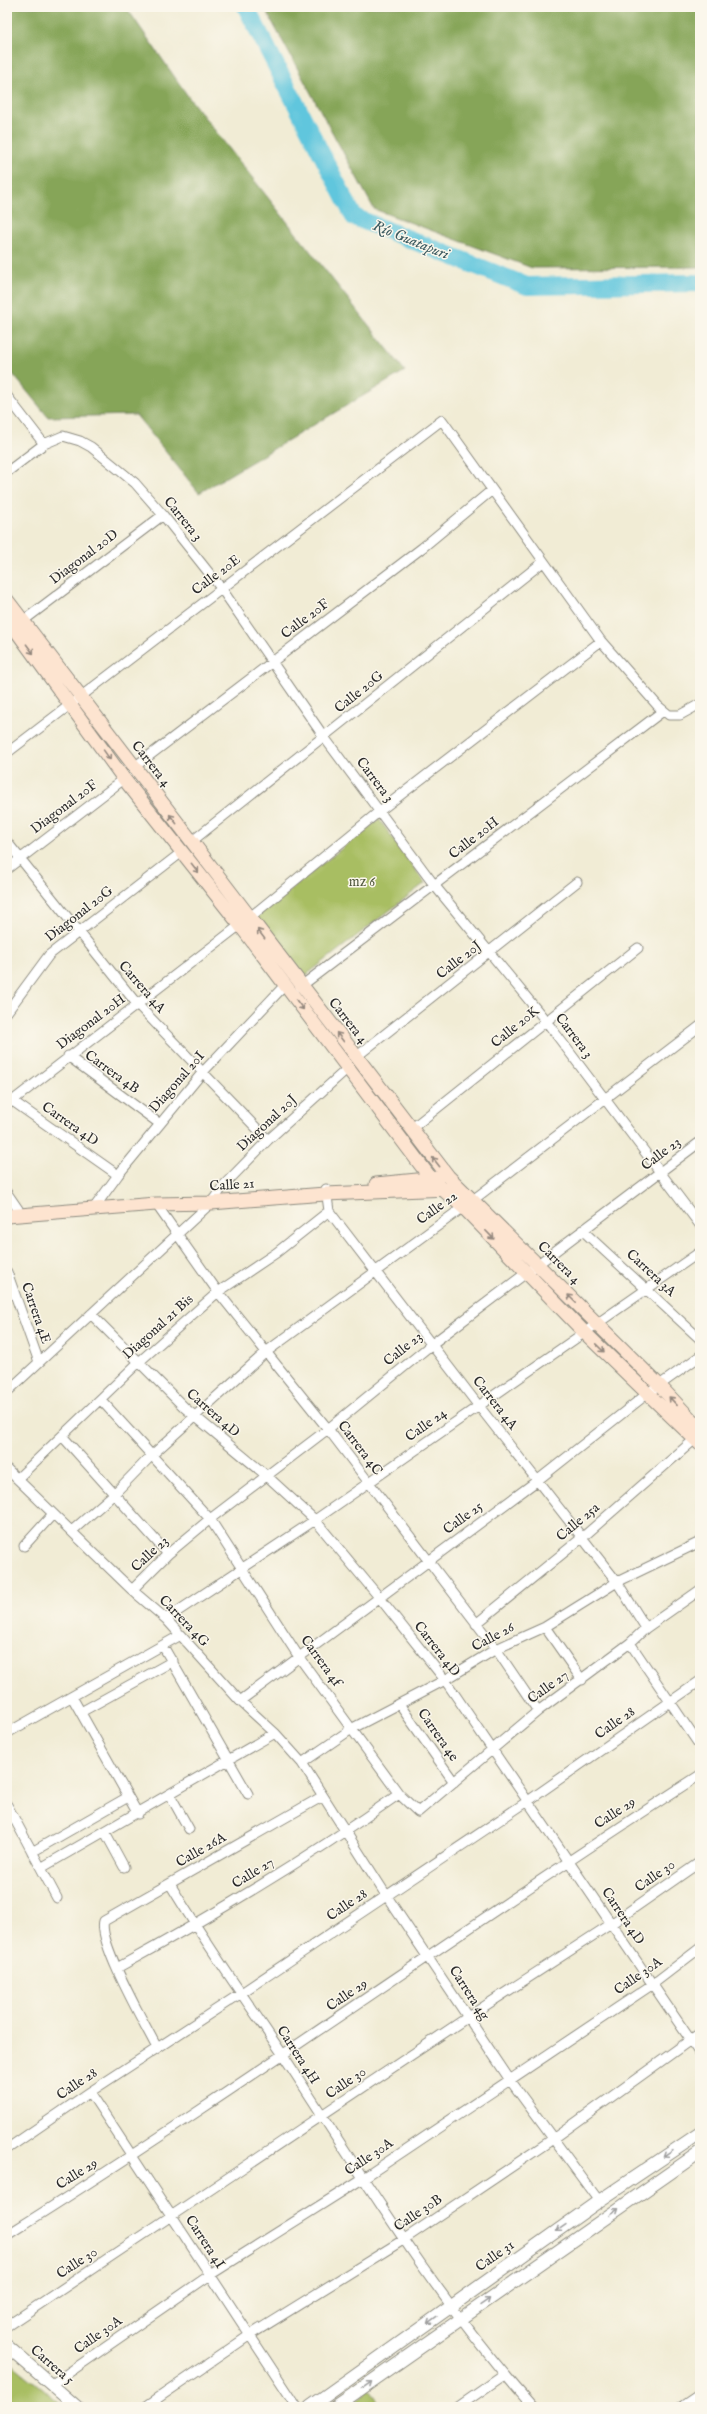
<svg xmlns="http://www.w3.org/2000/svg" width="707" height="2414" font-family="'IM FELL English',serif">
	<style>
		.green { fill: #a8be62; stroke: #6a7446 }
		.forest { fill: #86a558; stroke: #586842 }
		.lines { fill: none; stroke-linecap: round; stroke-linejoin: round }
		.river { stroke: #60c6dd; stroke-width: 18 }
		.minor-casing { stroke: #8e8c80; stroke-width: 11 }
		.tertiary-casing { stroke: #8e8c80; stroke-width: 14 }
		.secondary-casing { stroke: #8e8c80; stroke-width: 15 }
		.minor { stroke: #fff; stroke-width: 9 }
		.tertiary { stroke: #fff; stroke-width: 12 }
		.secondary { stroke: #fde4d0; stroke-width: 13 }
		.oneway { stroke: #94887e }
		.oneway2 { stroke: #a0a0a0 }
		.labels { text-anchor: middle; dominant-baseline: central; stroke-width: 3; stroke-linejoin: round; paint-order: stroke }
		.street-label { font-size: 14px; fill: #2b2b2b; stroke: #fbf7ec }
		.park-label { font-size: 14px; fill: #50573c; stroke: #fbf7ec }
		.water-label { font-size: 15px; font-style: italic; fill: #3b5a60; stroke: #fbf7ec }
	</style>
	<rect width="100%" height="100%" fill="#fbf7ec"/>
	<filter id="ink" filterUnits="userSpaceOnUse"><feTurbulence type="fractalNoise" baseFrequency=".025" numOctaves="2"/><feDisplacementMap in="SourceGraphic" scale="8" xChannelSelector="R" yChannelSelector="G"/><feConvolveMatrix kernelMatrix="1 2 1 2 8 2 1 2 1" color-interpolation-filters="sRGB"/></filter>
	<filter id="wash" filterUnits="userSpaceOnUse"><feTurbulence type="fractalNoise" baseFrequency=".012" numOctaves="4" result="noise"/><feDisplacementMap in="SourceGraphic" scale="16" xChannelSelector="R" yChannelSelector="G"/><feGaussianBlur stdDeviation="0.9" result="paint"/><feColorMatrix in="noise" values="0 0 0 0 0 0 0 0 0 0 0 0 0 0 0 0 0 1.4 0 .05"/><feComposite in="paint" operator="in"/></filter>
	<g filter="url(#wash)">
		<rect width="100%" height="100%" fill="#f1ecd5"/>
		<path class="green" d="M 379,819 L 425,883 L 301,979 L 255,917 Z
			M 7,2360 L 65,2407 L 7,2407 Z
			M 370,2390 L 383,2407 L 346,2407 Z"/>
		<path class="forest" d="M 7,7 L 126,7 L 190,99 L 405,371 L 199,493 L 136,415 L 48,417 L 7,367 Z
			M 264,7 L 700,7 L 700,267 L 532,268 L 374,209 Z"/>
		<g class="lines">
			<path class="river" d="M 246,7 L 354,217 L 527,286 L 700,283"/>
		</g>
	</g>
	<g filter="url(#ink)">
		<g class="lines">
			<defs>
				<path id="minor" d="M 7,396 L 44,444 L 63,436 L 80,441 L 91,447 L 135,483 L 163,515 L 221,588 L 324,737 L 435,886 L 546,1021 L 700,1225
					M 7,472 L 44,444
					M 23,621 L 163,515
					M 7,753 L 442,420 L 601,641 L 658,706 L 669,715 L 680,715 L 700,704
					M 133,768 L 422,548 L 492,490
					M 7,842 L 137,1004 L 268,1140
					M 191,842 L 543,562
					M 7,869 L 124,779
					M 300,987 L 663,711
					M 7,1012 L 49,955 L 182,852
					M 68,1056 L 160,1124
					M 356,1057 L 577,882
					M 7,1097 L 118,1175
					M 7,1105 L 249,918 L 381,810 L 601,641
					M 411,1129 L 638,948
					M 326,1189 L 329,1211 L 478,1405 L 617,1582 L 646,1628
					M 7,1193 L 18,1209
					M 156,1204 L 218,1292 L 328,1429 L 496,1649 L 538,1711
					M 94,1208 L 118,1175 L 202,1073 L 285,985
					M 582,1230 L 700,1339
					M 7,1272 L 39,1362
					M 91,1314 L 185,1408 L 267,1476 L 315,1520 L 379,1597 L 445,1680 L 700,2054
					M 7,1392 L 211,1203 L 224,1185 L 268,1140 L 348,1068
					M 101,1400 L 210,1519 L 299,1657 L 399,1794 L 418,1812 L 538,1711 L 630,1643 L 646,1628 L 700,1590
					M 63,1437 L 168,1554
					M 7,1469 L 132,1590 L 166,1619 L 240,1701 L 275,1733 L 302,1763 L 386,1895 L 510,2080 L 599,2201
					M 17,1479 L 139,1362 L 218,1292 L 276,1253 L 329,1211
					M 73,1530 L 114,1494 L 152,1455 L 266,1352 L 473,1200 L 700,1026
					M 24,1546 L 53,1514
					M 132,1590 L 168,1554 L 210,1519 L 328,1429 L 432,1344 L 700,1142
					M 166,1619 L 315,1520 L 700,1252
					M 476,1624 L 583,1537 L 695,1439
					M 545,1627 L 582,1680
					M 630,1643 L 700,1746
					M 163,1646 L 248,1794
					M 72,1697 L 138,1814
					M 240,1701 L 538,1480 L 647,1394 L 700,1356
					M 399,1704 L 454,1782
					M 81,1712 L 173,1661
					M 7,1733 L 179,1636
					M 302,1763 L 353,1728 L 445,1680 L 496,1649 L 545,1627 L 617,1582 L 700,1542
					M 170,1795 L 189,1829
					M 7,1805 L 57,1898
					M 105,1832 L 124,1867
					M 32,1852 L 128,1797
					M 41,1868 L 275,1733
					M 170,1884 C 205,1943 245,1998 283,2055 C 362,2175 436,2299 533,2407
					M 117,1968 C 214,1915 309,1858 399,1794
					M 157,2048 C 146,2026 97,1941 104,1921 L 323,1796
					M 90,2092 L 297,2407
					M 7,2149 L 90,2092 L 240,1994 L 528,1801 L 700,1681
					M 7,2235 C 242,2088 467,1925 700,1775
					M 7,2326 L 468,2017 L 611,1924 L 700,1862
					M 51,2385 L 210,2275 L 362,2179 L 653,1984 L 700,1948
					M 145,2407 L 250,2335 L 403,2240 L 553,2139 L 700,2033
					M 458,2407 L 504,2375
					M 681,2407 L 700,2394"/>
				<path id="tertiary" d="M 7,2346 L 77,2407
					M 310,2407 L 599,2201 L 700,2133
					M 335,2407 L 700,2152"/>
				<path id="secondary" d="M 7,600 L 448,1176 L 659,1385 L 700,1429
					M 7,618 L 124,779 L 240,925 L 432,1180 L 463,1207 L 584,1332 L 700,1444
					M 376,1184 L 438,1178
					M 7,1216 L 156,1204 L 211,1203 L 325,1194 L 448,1189"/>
			</defs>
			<use href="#minor" class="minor-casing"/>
			<use href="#tertiary" class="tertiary-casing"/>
			<use href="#secondary" class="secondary-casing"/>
			<use href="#minor" class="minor"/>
			<use href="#tertiary" class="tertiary"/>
			<use href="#secondary" class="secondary"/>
		</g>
		<defs><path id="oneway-shaft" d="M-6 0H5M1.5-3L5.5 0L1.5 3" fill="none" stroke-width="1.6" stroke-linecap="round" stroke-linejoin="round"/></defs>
		<g class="oneway">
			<use href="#oneway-shaft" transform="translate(30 649) rotate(53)"/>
			<use href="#oneway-shaft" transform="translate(107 755) rotate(55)"/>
			<use href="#oneway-shaft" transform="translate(173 819) rotate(-128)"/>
			<use href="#oneway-shaft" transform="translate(195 868) rotate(52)"/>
			<use href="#oneway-shaft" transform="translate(261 934) rotate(-127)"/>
			<use href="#oneway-shaft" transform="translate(300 1005) rotate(53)"/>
			<use href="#oneway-shaft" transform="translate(340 1037) rotate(-128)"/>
			<use href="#oneway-shaft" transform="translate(436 1162) rotate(-128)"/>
			<use href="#oneway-shaft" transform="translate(490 1235) rotate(46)"/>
			<use href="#oneway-shaft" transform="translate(572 1299) rotate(-135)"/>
			<use href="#oneway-shaft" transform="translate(600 1348) rotate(44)"/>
			<use href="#oneway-shaft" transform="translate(673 1401) rotate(-133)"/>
		</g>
		<g class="oneway2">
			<use href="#oneway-shaft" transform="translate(668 2154) rotate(146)"/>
			<use href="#oneway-shaft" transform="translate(614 2212) rotate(-35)"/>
			<use href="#oneway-shaft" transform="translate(561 2228) rotate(145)"/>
			<use href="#oneway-shaft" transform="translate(485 2302) rotate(-35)"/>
			<use href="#oneway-shaft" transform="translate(432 2320) rotate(144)"/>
			<use href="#oneway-shaft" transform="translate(367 2385) rotate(-35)"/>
		</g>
	</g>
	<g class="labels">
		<g class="street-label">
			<text transform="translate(183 519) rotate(51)">Carrera 3</text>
			<text transform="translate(84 557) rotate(-37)">Diagonal 20D</text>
			<text transform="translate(216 575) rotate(-37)">Calle 20E</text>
			<text transform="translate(305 619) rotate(-37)">Calle 20F</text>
			<text transform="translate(359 692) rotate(-39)">Calle 20G</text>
			<text transform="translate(151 764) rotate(52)">Carrera 4</text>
			<text transform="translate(375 780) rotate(53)">Carrera 3</text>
			<text transform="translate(64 807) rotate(-37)">Diagonal 20F</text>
			<text transform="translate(474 838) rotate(-38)">Calle 20H</text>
			<text transform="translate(79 914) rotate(-38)">Diagonal 20G</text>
			<text transform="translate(459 960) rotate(-38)">Calle 20J</text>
			<text transform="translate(142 987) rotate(49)">Carrera 4A</text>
			<text transform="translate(348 1021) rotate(52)">Carrera 4</text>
			<text transform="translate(91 1022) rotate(-37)">Diagonal 20H</text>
			<text transform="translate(515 1027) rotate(-39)">Calle 20K</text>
			<text transform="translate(574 1036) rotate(53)">Carrera 3</text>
			<text transform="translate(112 1072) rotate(36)">Carrera 4B</text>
			<text transform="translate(177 1082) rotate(-49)">Diagonal 20I</text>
			<text transform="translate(267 1123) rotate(-43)">Diagonal 20J</text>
			<text transform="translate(70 1124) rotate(35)">Carrera 4D</text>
			<text transform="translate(661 1154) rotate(-37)">Calle 23</text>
			<text transform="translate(232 1185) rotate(-4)">Calle 21</text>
			<text transform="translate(437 1208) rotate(-36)">Calle 22</text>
			<text transform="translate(559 1263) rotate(45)">Carrera 4</text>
			<text transform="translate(651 1273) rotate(43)">Carrera 3A</text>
			<text transform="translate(36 1313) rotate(71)">Carrera 4E</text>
			<text transform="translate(158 1327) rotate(-42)">Diagonal 21 Bis</text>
			<text transform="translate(403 1349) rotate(-39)">Calle 23</text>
			<text transform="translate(495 1403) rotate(52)">Carrera 4A</text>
			<text transform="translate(213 1413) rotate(41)">Carrera 4D</text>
			<text transform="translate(426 1425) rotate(-35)">Calle 24</text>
			<text transform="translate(360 1448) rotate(53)">Carrera 4C</text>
			<text transform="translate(463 1518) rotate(-36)">Calle 25</text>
			<text transform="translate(578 1522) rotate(-40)">Calle 25a</text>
			<text transform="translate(150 1554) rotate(-43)">Calle 23</text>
			<text transform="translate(184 1621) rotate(46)">Carrera 4G</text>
			<text transform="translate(493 1637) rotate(-28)">Calle 26</text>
			<text transform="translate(437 1649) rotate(52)">Carrera 4D</text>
			<text transform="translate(321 1661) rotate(54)">Carrera 4f</text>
			<text transform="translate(548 1687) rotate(-36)">Calle 27</text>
			<text transform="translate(615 1723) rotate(-35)">Calle 28</text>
			<text transform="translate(438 1735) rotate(55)">Carrera 4e</text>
			<text transform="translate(615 1813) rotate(-33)">Calle 29</text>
			<text transform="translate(201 1850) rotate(-30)">Calle 26A</text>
			<text transform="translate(253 1873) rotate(-32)">Calle 27</text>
			<text transform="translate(655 1876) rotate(-35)">Calle 30</text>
			<text transform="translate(347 1905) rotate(-34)">Calle 28</text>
			<text transform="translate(623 1916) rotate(56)">Carrera 4D</text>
			<text transform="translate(638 1976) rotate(-35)">Calle 30A</text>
			<text transform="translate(469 1993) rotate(57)">Carrera 4g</text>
			<text transform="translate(347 1995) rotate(-34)">Calle 29</text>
			<text transform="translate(298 2055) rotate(57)">Carrera 4H</text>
			<text transform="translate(346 2083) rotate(-34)">Calle 30</text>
			<text transform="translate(77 2084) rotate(-34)">Calle 28</text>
			<text transform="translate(369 2157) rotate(-34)">Calle 30A</text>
			<text transform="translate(77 2174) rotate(-32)">Calle 29</text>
			<text transform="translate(418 2213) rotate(-34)">Calle 30B</text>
			<text transform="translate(205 2242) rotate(57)">Carrera 4I</text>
			<text transform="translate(495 2256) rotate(-35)">Calle 31</text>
			<text transform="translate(77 2263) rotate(-33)">Calle 30</text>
			<text transform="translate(98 2335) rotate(-35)">Calle 30A</text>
			<text transform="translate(52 2365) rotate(41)">Carrera 5</text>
		</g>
		<g class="park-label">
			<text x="362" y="882">mz 6</text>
		</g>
		<g class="water-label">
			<text transform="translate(411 240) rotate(22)">Río Guatapuri</text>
		</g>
	</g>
	<rect width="707" height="2414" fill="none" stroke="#fbf7ec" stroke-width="24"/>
</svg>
